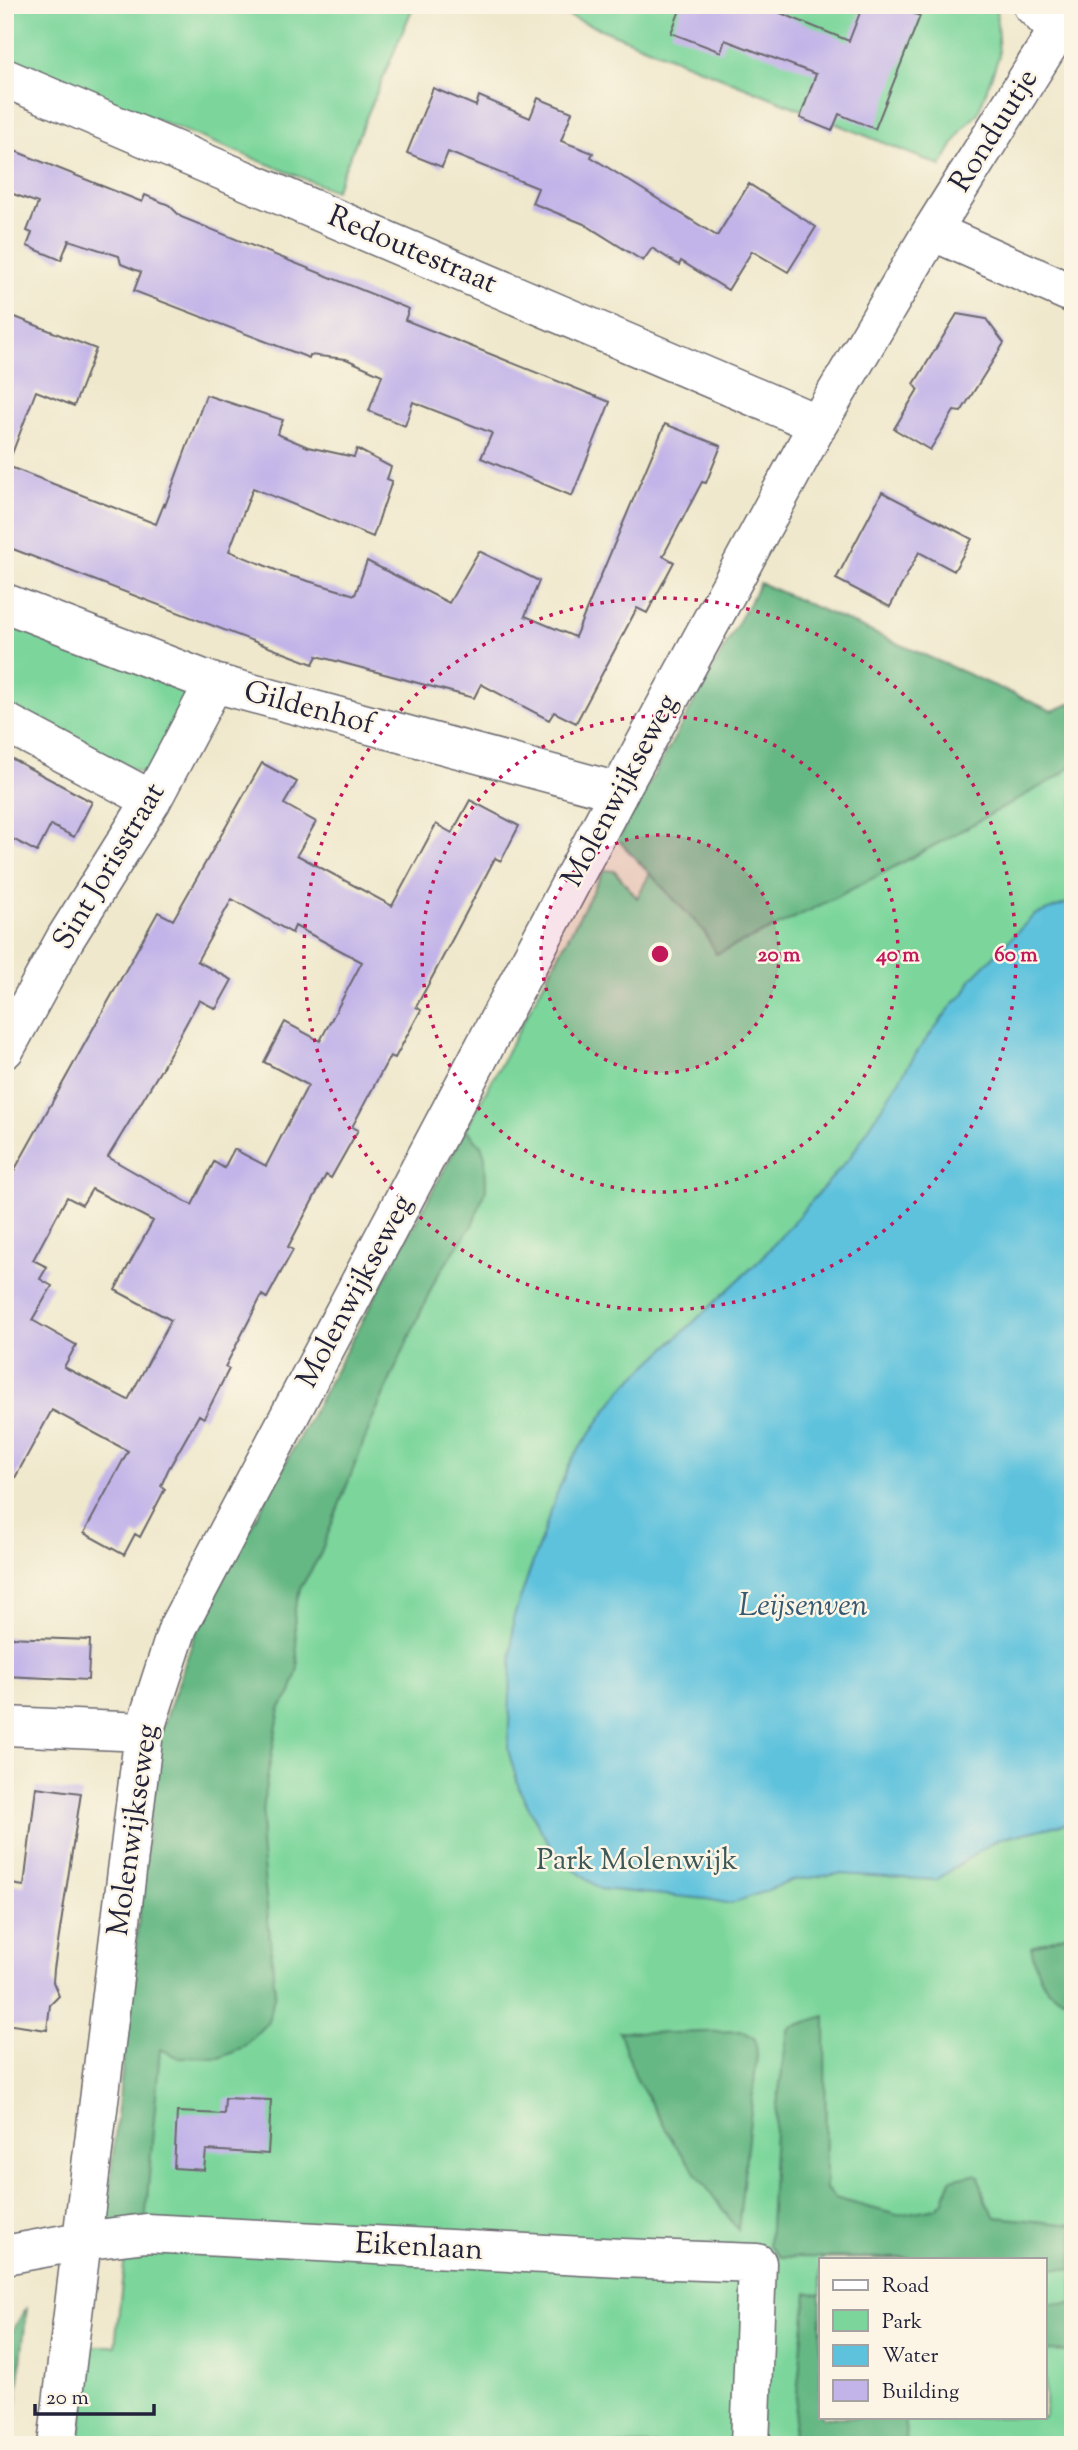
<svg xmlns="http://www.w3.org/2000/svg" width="1078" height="2450" font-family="'Sorts Mill Goudy',serif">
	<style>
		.green { fill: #7cd69b; stroke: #4f7c6b; stroke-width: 2; fill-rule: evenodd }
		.forest { fill: #65b783; stroke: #446c5f; stroke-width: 2 }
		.water { fill: #5fc2dd; stroke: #40728c; stroke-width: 2 }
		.building { fill: #c2b4e8; fill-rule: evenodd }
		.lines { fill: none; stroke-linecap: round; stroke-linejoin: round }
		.minor-casing { stroke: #6a676e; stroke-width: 41 }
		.minor { stroke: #fff; stroke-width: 38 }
		.ring { fill: none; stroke: #c2185b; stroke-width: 3.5; stroke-dasharray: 3.5 7 }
		.labels { text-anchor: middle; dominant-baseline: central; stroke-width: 5; stroke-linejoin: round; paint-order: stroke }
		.street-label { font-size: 30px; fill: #22223b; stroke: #fcf5e5 }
		.park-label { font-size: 30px; fill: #3d5858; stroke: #fcf5e5 }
		.water-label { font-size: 32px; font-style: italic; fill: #375a74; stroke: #fcf5e5 }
		.centre { fill: #c2185b; stroke: #fcf5e5; stroke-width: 3.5 }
		.ring-label { font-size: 21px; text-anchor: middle; font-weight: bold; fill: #c2185b; stroke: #fcf5e5; stroke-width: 5; stroke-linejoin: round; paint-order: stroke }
	</style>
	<rect width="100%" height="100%" fill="#fcf5e5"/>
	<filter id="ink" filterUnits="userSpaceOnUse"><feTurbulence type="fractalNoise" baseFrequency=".0143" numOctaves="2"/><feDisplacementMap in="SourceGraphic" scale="14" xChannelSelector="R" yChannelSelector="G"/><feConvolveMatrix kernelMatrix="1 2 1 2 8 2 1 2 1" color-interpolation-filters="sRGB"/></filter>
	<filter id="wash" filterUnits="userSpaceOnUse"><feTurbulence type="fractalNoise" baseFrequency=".00686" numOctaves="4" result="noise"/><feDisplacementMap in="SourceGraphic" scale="28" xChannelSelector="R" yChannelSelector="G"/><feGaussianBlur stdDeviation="1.57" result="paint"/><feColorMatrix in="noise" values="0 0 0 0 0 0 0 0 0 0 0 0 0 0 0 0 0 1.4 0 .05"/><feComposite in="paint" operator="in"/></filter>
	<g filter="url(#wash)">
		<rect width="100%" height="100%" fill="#efe8cc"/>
		<path class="green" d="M 5,5 L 414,5 L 335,191 L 5,59 Z
			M 541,5 L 996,5 L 999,56 L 978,113 L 962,130 L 941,166 Z
			M 5,615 L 190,694 L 150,777 L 5,711 Z
			M 785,618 L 1073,722 L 1073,2445 L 79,2445 L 91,2346 L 115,2346 L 136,2157 L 230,1664 L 486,1184 L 481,1145 L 466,1129 L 604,870 L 615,871 L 637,898 ZM 821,2259 L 1045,2259 L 1045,2417 L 821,2417 Z"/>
		<path class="forest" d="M 760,583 L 1052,711 L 1073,703 L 1073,765 L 1054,779 C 943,841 833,903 716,954 L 704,931 L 618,840 Z
			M 466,1129 L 481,1145 L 485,1157 L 486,1189 L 472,1225 L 436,1278 L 373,1418 L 319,1557 L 300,1589 L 294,1612 L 298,1668 L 291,1693 L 280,1709 L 265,1791 L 261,1843 L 275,1992 L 268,2022 L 241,2049 L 219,2058 L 178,2057 L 160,2049 L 145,2224 L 105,2226 L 158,1741 L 199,1623 Z
			M 1073,1932 L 1073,1999 C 1043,1999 1036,1970 1031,1947 Z
			M 825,2016 L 826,2189 L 835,2198 L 897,2215 L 936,2208 L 944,2201 L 950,2179 L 974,2174 L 979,2176 L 986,2203 L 996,2217 L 1073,2225 L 1073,2269 L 1045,2268 L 1045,2259 L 780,2257 L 769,2246 L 776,2111 L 788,2030 L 791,2027 Z
			M 619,2031 L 667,2033 L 743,2031 L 755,2039 L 757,2055 L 738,2230 L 674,2143 L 636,2078 Z
			M 807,2293 L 821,2294 L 821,2417 L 906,2417 L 905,2445 L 792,2445 Z
			M 1045,2303 L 1073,2304 L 1073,2352 L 1045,2351 Z
			M 27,2307 L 12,2445 L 5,2445 L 5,2342 Z"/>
		<path class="water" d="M 1073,901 L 1073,1822 L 998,1839 L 936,1880 L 839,1874 L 794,1880 L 731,1904 L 707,1899 L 600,1889 L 554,1854 L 520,1791 L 508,1750 L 513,1619 L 559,1488 L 572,1459 L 622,1389 L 762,1258 L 851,1156 L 919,1049 L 954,1003 L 965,993 L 972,978 L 1034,915 Z"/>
		<g id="blocks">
			<path class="building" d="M 682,5 L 761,5 L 849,41 L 863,5 L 892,5 L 920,16 L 875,129 L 839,114 L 832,131 L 800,118 L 816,74 L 725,40 L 721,52 L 671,33 Z
				M 433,88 L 476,106 L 479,96 L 530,118 L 538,98 L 572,112 L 561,141 L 593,153 L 591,157 L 717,236 L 749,184 L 816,227 L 788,272 L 752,251 L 728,290 L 681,261 L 679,265 L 652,248 L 643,261 L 584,224 L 532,203 L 538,188 L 448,152 L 442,167 L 407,153 Z
				M 5,147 L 142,202 L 145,195 L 169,205 L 181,217 L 409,309 L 405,320 L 610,402 L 572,496 L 481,458 L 492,433 L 413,402 L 405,426 L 369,411 L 382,375 L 346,359 L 310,355 L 309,358 L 134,291 L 141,272 L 121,264 L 119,256 L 69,240 L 61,260 L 27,246 L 32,233 L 27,231 L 38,203 L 5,191 Z
				M 5,313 L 96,349 L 74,406 L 36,391 L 8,464 L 5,464 Z
				M 957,314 L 986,319 L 1004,343 L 961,412 L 954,411 L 930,450 L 894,429 L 918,389 L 914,384 Z
				M 206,395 L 283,420 L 277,434 L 308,447 L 354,457 L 357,449 L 391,467 L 387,479 L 392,481 L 373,537 L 253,488 L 229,551 L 288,575 L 355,595 L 367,561 L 449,603 L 479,551 L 539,581 L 525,616 L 575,637 L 665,424 L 721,446 L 706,483 L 702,482 L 663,556 L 674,562 L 647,613 L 637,608 L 576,723 L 554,712 L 549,720 L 481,684 L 474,698 L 317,656 L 313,664 L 5,546 L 5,465 L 156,524 L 164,504 L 165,506 Z
				M 882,492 L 972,539 L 954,571 L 919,552 L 890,607 L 836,579 Z
				M 5,755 L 92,802 L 74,837 L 51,825 L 37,852 L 5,835 Z
				M 262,763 L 297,782 L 284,804 L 316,822 L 297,855 L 392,906 L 436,824 L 452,833 L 470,800 L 519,826 L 501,861 L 495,858 L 435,972 L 416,1007 L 421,1010 L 395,1058 L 390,1056 L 352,1127 L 358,1130 L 331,1178 L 326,1175 L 288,1247 L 293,1250 L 267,1298 L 262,1295 L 225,1367 L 229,1369 L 204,1418 L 199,1415 L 168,1470 L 161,1486 L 165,1489 L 140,1537 L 135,1534 L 124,1555 L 84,1533 L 128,1451 L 52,1410 L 5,1496 L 5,1187 L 158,912 L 173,920 ZM 232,899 L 292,933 L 295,926 L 362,962 L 320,1041 L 285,1022 L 264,1062 L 308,1085 L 266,1166 L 234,1149 L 224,1168 L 214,1162 L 192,1205 L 108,1157 L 162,1068 L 199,1000 L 216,1009 L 232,980 L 197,961 ZM 92,1189 L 153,1221 L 115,1290 L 171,1320 L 128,1400 L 64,1367 L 76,1345 L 32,1320 L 52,1286 L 40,1279 L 47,1267 L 33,1260 L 67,1197 L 82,1205 Z
				M 5,1637 L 90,1640 L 88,1680 L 5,1676 Z
				M 36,1787 L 81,1793 L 54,1969 L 53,1982 L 59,1996 L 50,2005 L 47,2030 L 5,2024 L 5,1883 L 24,1886 Z
				M 225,2098 L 271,2100 L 268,2154 L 206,2150 L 204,2170 L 174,2168 L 177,2112 L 224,2114 Z"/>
		</g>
	</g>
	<g filter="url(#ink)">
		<use href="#blocks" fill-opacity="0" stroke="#6a676e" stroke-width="2"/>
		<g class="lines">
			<defs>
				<path id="minor" d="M 1032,5 L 1057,30
					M 5,78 L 818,424
					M 932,231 L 1073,294
					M 5,603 L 214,683 L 619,792
					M 5,722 L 152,800
					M 5,1049 L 65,939 L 152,800 L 214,683
					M 5,1726 L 144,1732
					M 5,2255 L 81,2241 L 146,2233 L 621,2258 L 757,2263 L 750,2445
					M 57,2445 L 144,1732 L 178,1627 L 619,792 L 818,424 L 932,231 L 1073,6"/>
			</defs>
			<use href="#minor" class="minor-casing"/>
			<use href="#minor" class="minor"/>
		</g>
	</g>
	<circle cx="660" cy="954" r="119" fill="#c2185b" fill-opacity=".12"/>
	<g class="ring">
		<circle cx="660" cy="954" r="119"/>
		<circle cx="660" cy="954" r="238"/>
		<circle cx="660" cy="954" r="356"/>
	</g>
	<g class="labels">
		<g class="street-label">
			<text transform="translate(995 131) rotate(-58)">Ronduutje</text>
			<text transform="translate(412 251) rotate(23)">Redoutestraat</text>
			<text transform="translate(309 709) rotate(15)">Gildenhof</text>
			<text transform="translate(621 791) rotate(-62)">Molenwijkseweg</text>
			<text transform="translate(110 867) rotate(-59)">Sint Jorisstraat</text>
			<text transform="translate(356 1292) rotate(-62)">Molenwijkseweg</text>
			<text transform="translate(134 1830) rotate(-82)">Molenwijkseweg</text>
			<text transform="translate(419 2248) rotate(3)">Eikenlaan</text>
		</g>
		<g class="park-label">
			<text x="637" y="1861">Park Molenwijk</text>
		</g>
		<g class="water-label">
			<text x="803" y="1607">Leijsenven</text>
		</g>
	</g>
	<circle cx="660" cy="954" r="10" class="centre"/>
	<g class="ring-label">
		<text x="779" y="961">20 m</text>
		<text x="898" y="961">40 m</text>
		<text x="1016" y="961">60 m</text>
	</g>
	<rect width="1078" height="2450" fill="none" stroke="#fcf5e5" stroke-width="28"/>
	<rect x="819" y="2258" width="228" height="161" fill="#fcf5e5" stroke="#a5a1a1" stroke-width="2"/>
	<rect x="833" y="2280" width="35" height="10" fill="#ffffff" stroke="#a5a1a1" stroke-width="2"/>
	<text x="882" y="2292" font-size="21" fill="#22223b">Road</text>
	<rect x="833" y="2310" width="35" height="21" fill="#7cd69b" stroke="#a5a1a1" stroke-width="2"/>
	<text x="882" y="2328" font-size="21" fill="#22223b">Park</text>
	<rect x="833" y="2345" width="35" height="21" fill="#5fc2dd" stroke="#a5a1a1" stroke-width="2"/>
	<text x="882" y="2362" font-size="21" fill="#22223b">Water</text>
	<rect x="833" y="2380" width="35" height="21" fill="#c2b4e8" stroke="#a5a1a1" stroke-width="2"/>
	<text x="882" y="2398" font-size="21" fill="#22223b">Building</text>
	<path d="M35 2404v10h119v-10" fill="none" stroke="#22223b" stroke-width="3.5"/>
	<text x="46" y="2404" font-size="21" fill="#22223b" stroke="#fcf5e5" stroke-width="5" paint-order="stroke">20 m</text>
</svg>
